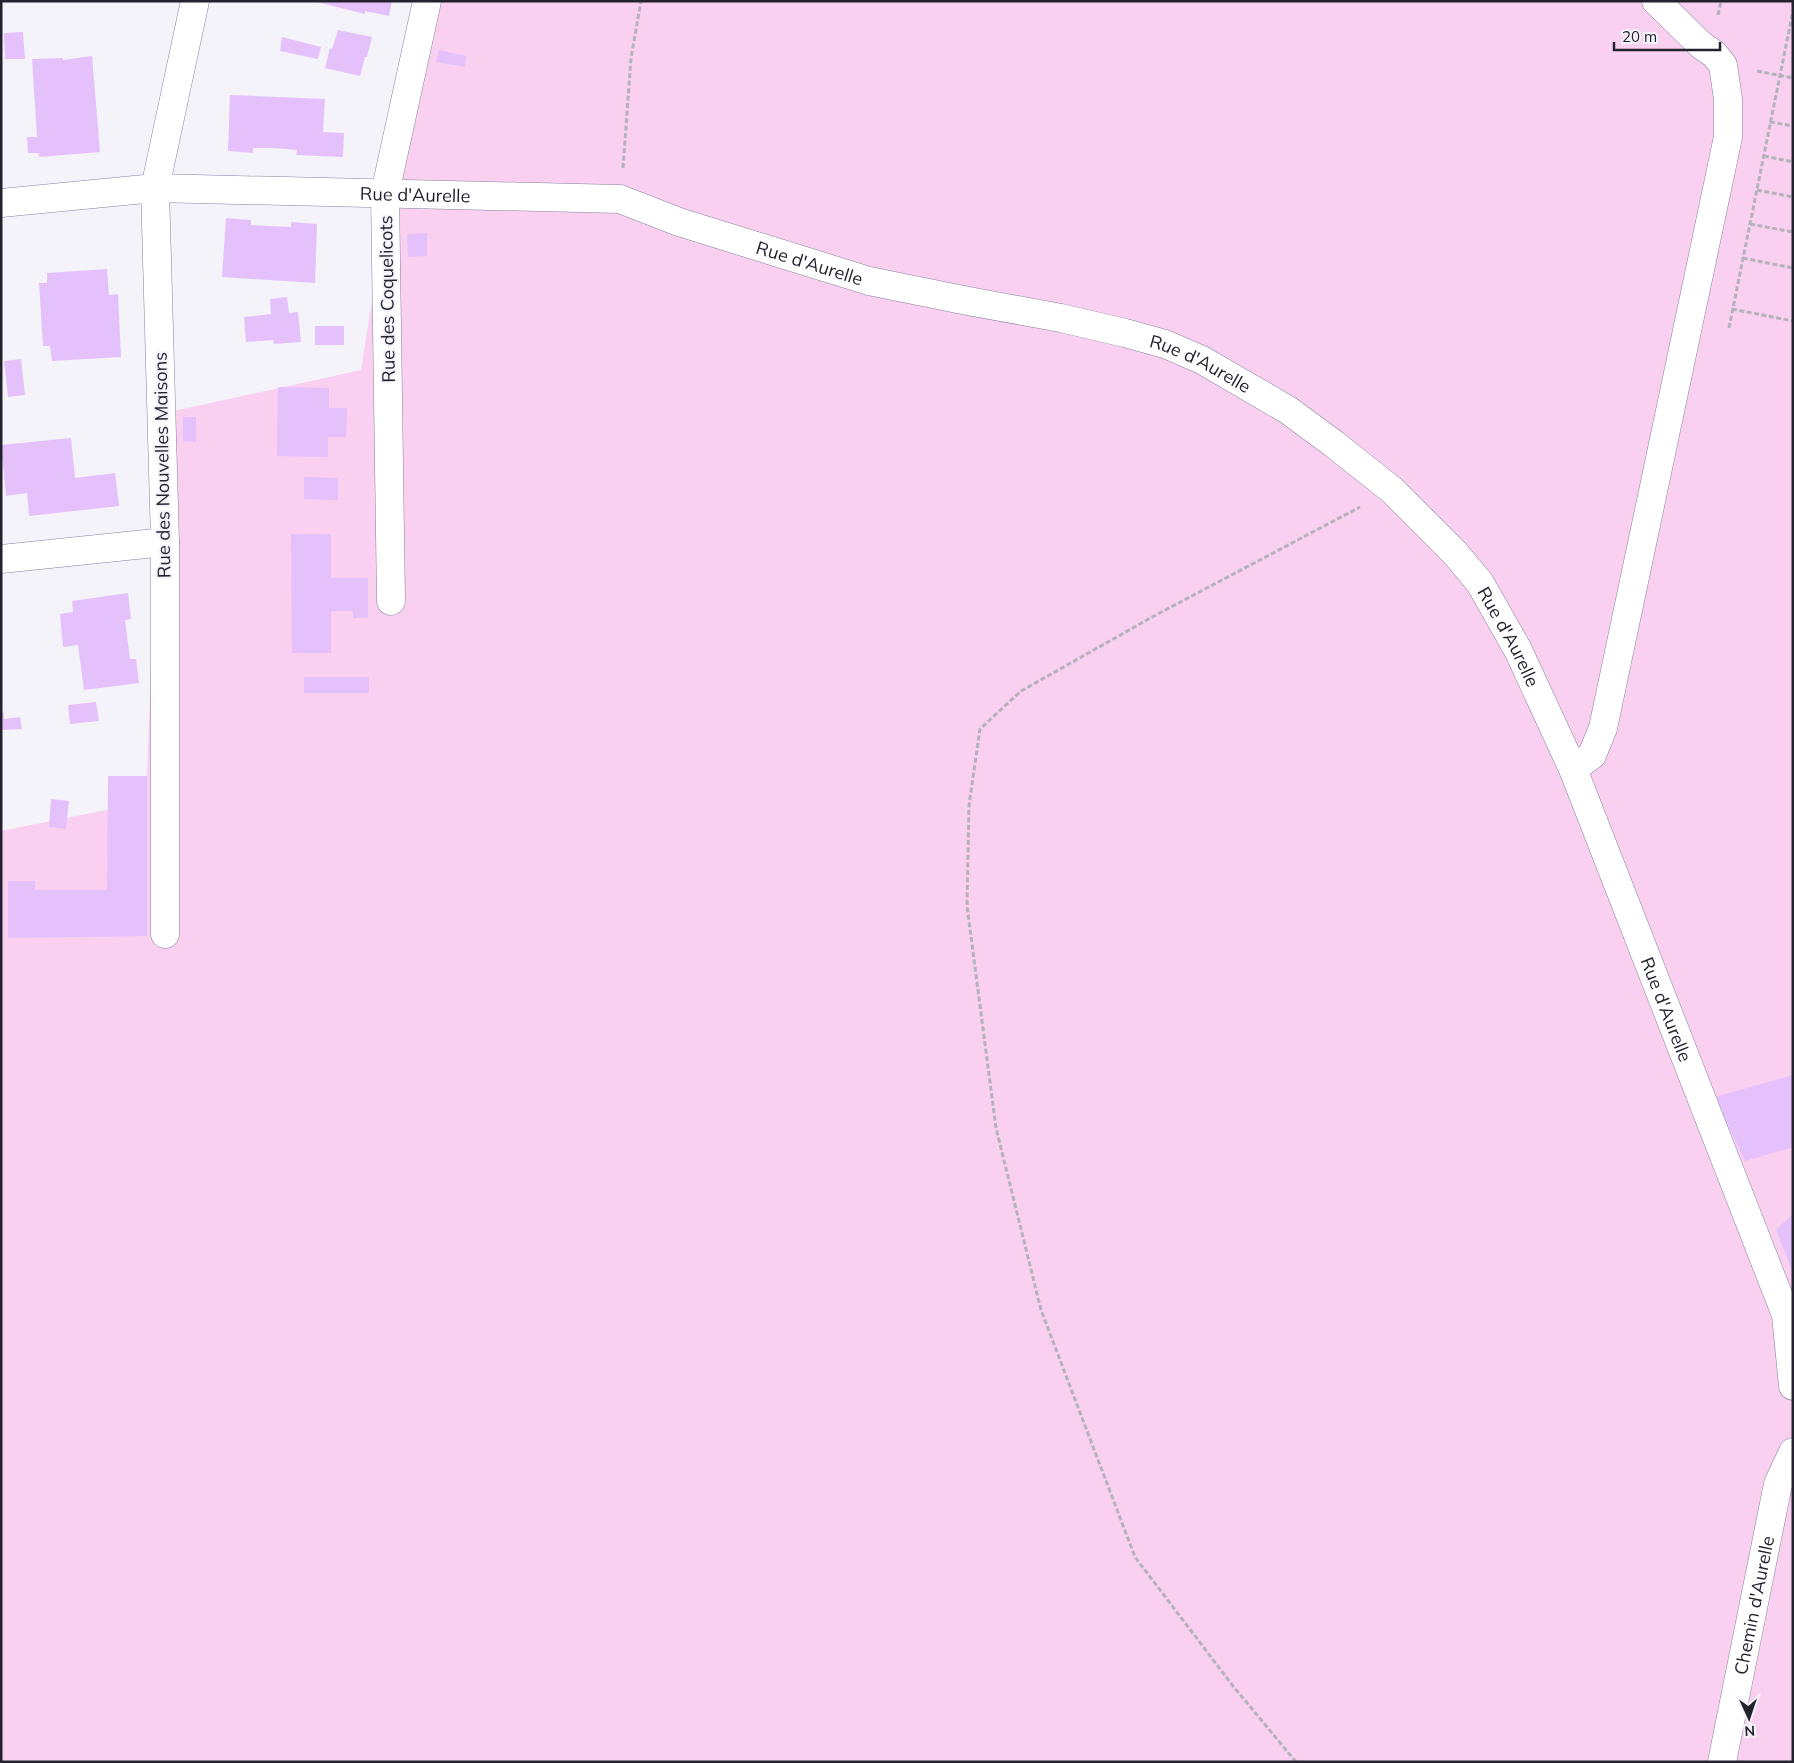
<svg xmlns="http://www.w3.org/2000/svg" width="1794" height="1763" font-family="Mulish,sans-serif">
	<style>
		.green { fill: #f9d0ef }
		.building { fill: #e4c1fb }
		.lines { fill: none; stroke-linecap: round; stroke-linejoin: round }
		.minor-casing { stroke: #8482a2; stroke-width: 29 }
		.path { stroke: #b4b3bc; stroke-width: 3; stroke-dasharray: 5 2.5; stroke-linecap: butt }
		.minor { stroke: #fff; stroke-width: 28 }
		.labels { text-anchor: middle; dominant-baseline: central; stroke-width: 4; stroke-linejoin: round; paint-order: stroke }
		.street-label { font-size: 18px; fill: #24222f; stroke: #f4f3fa }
	</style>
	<rect width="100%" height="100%" fill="#f4f3fa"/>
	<path class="green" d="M 419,1 L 1793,1 L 1793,1762 L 1,1762 L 1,831 L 146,802 L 160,414 L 361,370 Z"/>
	<path class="building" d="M 313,1 L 392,1 L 389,16 L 365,11 L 365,14 Z
		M 338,30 L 372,37 L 367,57 L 365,57 L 360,76 L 325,68 L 330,48 L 332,49 Z
		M 23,32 L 25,59 L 5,59 L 4,33 Z
		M 282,37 L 321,47 L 318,59 L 280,51 Z
		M 439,50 L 466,56 L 465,67 L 436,62 Z
		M 92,56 L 100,152 L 39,157 L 39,153 L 28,153 L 27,137 L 37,137 L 32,59 L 63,58 L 63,60 Z
		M 230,95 L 325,99 L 323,132 L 344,133 L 343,157 L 296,155 L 297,150 L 274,148 L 253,148 L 253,153 L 228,151 Z
		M 226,218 L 251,220 L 251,225 L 291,227 L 291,222 L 317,224 L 315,283 L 222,277 Z
		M 427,233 L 427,256 L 408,257 L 407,234 Z
		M 107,269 L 109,295 L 118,294 L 121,357 L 52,361 L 50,346 L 43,346 L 39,283 L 47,283 L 47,273 Z
		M 287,297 L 289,313 L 298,312 L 301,342 L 274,344 L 273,340 L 246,342 L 244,317 L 271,314 L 270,299 Z
		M 315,326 L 344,326 L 344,345 L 315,345 Z
		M 21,359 L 25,395 L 8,397 L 4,361 Z
		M 278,387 L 329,388 L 329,408 L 347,408 L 346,437 L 328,437 L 328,457 L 277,456 Z
		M 183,417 L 196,417 L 196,442 L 183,441 Z
		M 71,438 L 75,478 L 115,473 L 119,506 L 29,516 L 27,493 L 6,496 L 1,445 Z
		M 304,477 L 338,478 L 338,500 L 304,499 Z
		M 291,534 L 331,534 L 331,578 L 368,578 L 368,618 L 353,618 L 353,611 L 331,611 L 331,653 L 292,653 Z
		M 128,593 L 131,619 L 125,620 L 130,659 L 136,659 L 139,683 L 84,690 L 78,645 L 63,647 L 60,614 L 73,612 L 72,601 Z
		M 304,677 L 369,677 L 369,693 L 304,693 Z
		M 96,702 L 99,721 L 70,724 L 68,705 Z
		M 3,711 L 4,719 L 20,717 L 22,729 L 1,730 L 1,712 Z
		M 108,776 L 147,776 L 147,936 L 8,938 L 8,881 L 35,881 L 35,890 L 107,890 Z
		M 51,799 L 69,801 L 66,829 L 49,827 Z
		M 1793,1075 L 1793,1147 L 1745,1161 L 1715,1097 Z
		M 1793,1214 L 1793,1273 L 1776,1230 Z"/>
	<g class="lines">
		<defs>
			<g id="minor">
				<path id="s1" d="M 1,203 L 155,188 L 620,199 L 679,222 L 869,281 L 968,301 L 1061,318 L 1125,333 L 1165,344 L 1202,360 L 1288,410 L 1334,444 L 1392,490 L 1455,553 L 1480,583 L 1518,650 L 1573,769 L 1786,1315 L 1793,1386"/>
				<path d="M 1,559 L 165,542"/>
				<path d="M 391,601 L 385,193 L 427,1"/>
				<path d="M 1573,769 L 1592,755 L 1603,728 L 1728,137 L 1728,99 L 1723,65 L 1714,54 L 1701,45 L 1656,1"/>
				<path d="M 165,934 L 165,542 L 155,188 L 195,1"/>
				<path id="s2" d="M 1722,1762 L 1778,1484 L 1793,1452"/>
			</g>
		</defs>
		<use href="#minor" class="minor-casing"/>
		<path class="path" d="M 1718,15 L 1721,1
			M 1757,71 L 1793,78
			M 1770,122 L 1793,126
			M 1764,156 L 1793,162
			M 623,168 L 631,58 L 641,1
			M 1757,190 L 1793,197
			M 1750,224 L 1793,232
			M 1743,258 L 1793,268
			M 1732,309 L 1793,321
			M 1729,328 L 1793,11
			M 1296,1762 L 1233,1686 L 1135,1557 L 1041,1310 L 996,1128 L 967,906 L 969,805 L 980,729 L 1021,691 L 1154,616 L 1360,507"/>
		<use href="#minor" class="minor"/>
	</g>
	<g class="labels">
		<g class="street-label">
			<text stroke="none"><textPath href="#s1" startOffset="415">Rue d'Aurelle</textPath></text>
			<text stroke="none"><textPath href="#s1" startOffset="820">Rue d'Aurelle</textPath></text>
			<text transform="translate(387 299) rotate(-91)">Rue des Coquelicots</text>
			<text stroke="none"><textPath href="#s1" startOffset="1225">Rue d'Aurelle</textPath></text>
			<text transform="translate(162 465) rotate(-91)">Rue des Nouvelles Maisons</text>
			<text stroke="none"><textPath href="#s1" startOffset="1645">Rue d'Aurelle</textPath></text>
			<text stroke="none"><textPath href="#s1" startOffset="2050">Rue d'Aurelle</textPath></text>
			<text stroke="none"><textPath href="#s2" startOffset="160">Chemin d'Aurelle</textPath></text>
		</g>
	</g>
	<rect width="1794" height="1763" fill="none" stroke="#24222f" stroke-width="5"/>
	<g transform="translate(1749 1718) rotate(177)" stroke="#f4f3fa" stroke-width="4" paint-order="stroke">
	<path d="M0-4L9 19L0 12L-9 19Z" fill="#24222f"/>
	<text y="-8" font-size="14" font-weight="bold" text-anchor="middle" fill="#24222f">N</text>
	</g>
	<path d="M1614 42v8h106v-8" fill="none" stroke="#24222f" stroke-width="2.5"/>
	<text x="1622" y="42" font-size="15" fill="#24222f" stroke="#f4f3fa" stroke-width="4" paint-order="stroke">20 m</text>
</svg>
